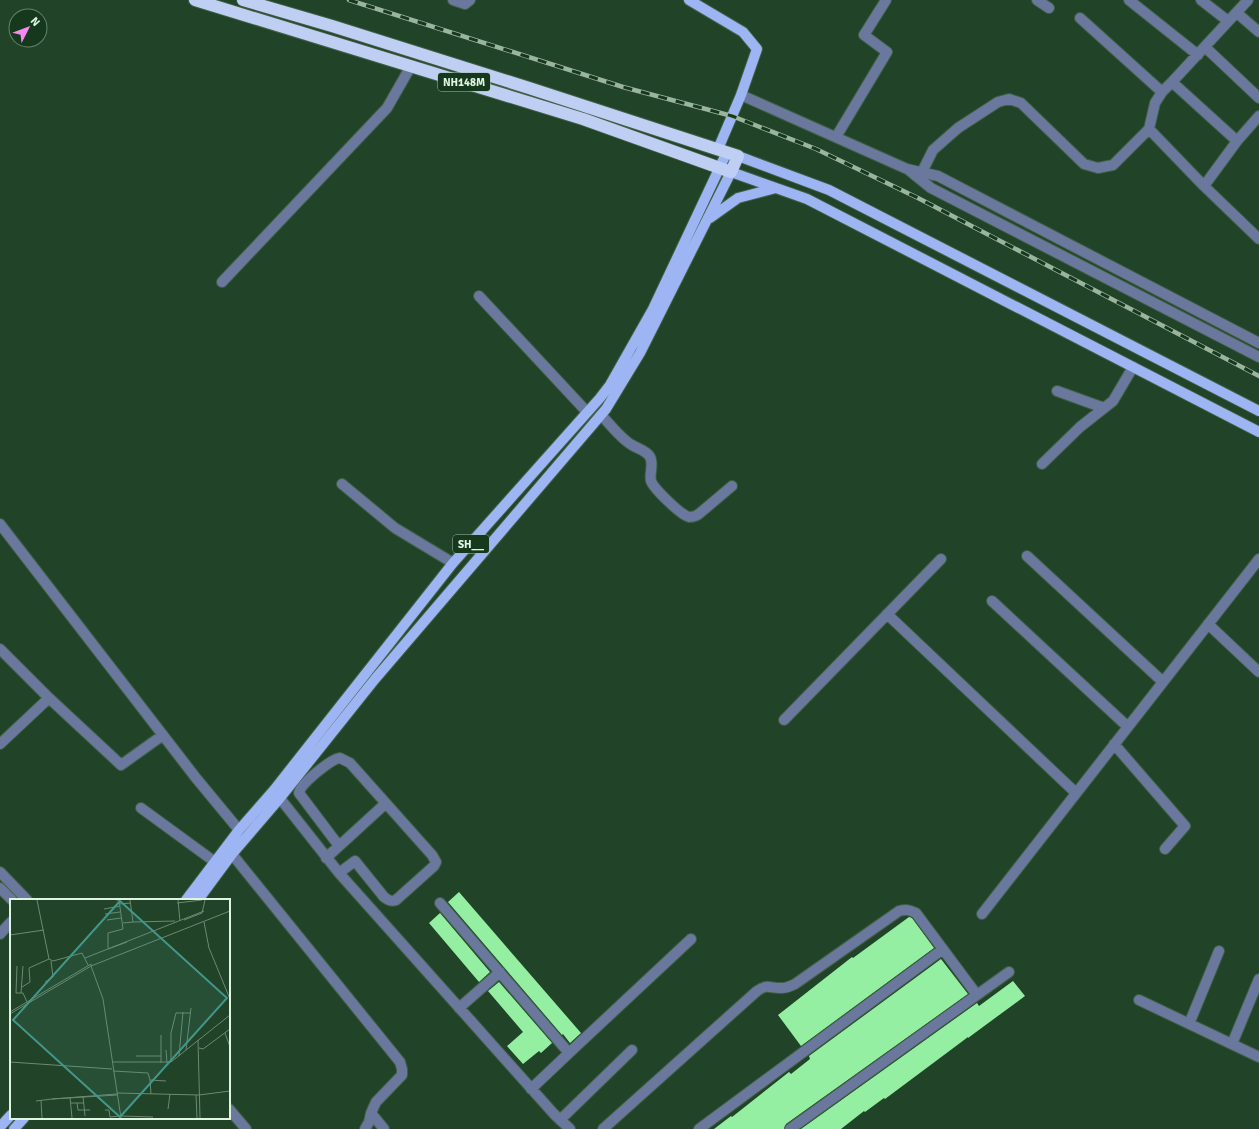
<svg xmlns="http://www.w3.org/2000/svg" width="1259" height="1129" font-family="Signika,sans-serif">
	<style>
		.building { fill: #94efa3 }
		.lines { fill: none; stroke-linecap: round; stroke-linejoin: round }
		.minor-casing { stroke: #405f45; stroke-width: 12 }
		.major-casing { stroke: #405f45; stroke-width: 12 }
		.highway-casing { stroke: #405f45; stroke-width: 14 }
		.minor { stroke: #6a789e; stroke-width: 10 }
		.major { stroke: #9db5f2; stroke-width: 10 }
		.highway { stroke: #bfcef3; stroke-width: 12 }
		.rail-casing { stroke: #9bb49e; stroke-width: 4.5 }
		.rail { stroke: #16381d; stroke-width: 3; stroke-dasharray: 9; stroke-linecap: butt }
		.labels { text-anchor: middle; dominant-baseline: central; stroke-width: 4; stroke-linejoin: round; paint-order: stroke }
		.shield { fill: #16381d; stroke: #a3bca7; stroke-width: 1 }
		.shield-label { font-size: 11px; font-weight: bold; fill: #e0f4e2 }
		.inset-road { fill: none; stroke: #6d8a72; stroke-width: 1 }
		.view { fill: #43968b; fill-opacity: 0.15; stroke: #43968b; stroke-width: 2 }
		.inset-edge { fill: none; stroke: #e0f4e2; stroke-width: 2 }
	</style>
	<rect width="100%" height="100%" fill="#214327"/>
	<path class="building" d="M 459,892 L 581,1033 L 570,1043 L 563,1034 L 562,1035 L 448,902 Z
		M 440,913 L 490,972 L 479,982 L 429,923 Z
		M 909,917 L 912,918 L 934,948 L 801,1046 L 778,1015 L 852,957 L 853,958 Z
		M 941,959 L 968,994 L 786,1124 L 784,1129 L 714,1129 L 731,1116 L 732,1117 L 789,1072 L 791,1074 L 810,1059 L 809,1056 Z
		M 1013,981 L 1025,996 L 968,1038 L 968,1037 L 948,1052 L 885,1099 L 884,1098 L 865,1112 L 864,1111 L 841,1129 L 801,1129 L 977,1003 L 979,1006 Z
		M 499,982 L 552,1043 L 541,1053 L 539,1051 L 523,1064 L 507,1046 L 523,1032 L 488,991 Z"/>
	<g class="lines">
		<defs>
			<path id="minor" d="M 453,0 L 465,4 L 470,0
				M 1037,0 L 1049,8
				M 1129,0 L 1198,55
				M 1201,0 L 1228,21
				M 1237,13 L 1259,32
				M 1080,18 L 1162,92
				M 1205,47 L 1259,98
				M 1172,82 L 1237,141
				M 741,95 L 907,169 L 938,176 L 1259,343
				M 1149,129 L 1204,186 L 1237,141 L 1259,116
				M 836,137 L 887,52 L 864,35 L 886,0
				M 910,171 L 931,188 L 1259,357
				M 922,172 L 933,150 L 958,128 L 998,102 L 1009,99 L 1021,103 L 1084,164 L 1098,168 L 1113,165 L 1149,129 L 1155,103 L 1162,92 L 1172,82 L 1248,0
				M 1204,186 L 1259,239
				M 222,282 L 387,108 L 411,66
				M 479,296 L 587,412
				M 1057,391 L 1104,408
				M 601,415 C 610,424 621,439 632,445 C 638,449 646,450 650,457 C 654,464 649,474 651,481 C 654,489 681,515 689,517 C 693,517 697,516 700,513 L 732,486
				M 1042,464 L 1080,427 L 1113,401 L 1133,367
				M 342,484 L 395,528 L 453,563
				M 0,524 L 196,778 L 239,830
				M 1027,556 L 1163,682
				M 992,601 L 1128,727
				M 887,614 L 1076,793
				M 1208,624 L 1259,672
				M 0,649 L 49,698 L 121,765 L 163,735
				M 784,720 L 941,559
				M 0,744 L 49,698
				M 1114,744 L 1185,826 L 1165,849
				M 275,792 L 339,873 L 554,1114 L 570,1129
				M 141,808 L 215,862
				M 227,848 L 400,1062 L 402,1069 L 402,1075 L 376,1102 L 371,1113
				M 326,858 L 385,804
				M 0,872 L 27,900
				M 339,873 L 355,861 L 384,897 C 388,900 391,902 396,900 L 434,866 L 436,862 L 432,855 L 350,763 L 340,758 C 331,759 300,784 299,793 L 339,846
				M 0,888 L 12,900
				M 440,903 L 569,1053
				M 982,914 L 1259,559
				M 0,934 L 11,922
				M 1139,1000 L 1259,1057
				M 459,1008 L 500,972
				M 1189,1024 L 1219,951
				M 1232,1044 L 1259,979
				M 531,1089 L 569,1053 L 691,939
				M 229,1109 L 246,1129
				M 560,1120 L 632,1050
				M 365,1129 L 369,1122 L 371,1113 L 384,1129
				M 603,1129 L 757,991 C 768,983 771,989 782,988 C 787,988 791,986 795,984 L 899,911 C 906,909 910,910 916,913 L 977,995
				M 699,1129 L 943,949
				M 790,1129 L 1009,972"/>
			<path id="major" d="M 689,0 L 743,32 L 757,49 L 741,95 L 718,149
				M 738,156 L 829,190 L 1259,411
				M 710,218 L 738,198 L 776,188
				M 186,900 L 239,830 L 274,790 L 453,563 L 600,398 L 610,385 L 653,309 L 727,152
				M 198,900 L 232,854 L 280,798 L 375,679 L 606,409 L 640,353 L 731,172 L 807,199 L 1259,432
				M 0,1127 L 11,1115
				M 14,1129 L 24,1118"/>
			<path id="highway" d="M 195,0 L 583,119 L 731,172 L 738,156 L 529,88 L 332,26 L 243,0"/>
		</defs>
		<use href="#minor" class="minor-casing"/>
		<use href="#major" class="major-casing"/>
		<use href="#highway" class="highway-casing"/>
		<use href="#minor" class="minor"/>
		<use href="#major" class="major"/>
		<use href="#highway" class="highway"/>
		<defs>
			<path id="rail" d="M 349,0 L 623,87 L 732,116 L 816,149 L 918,198 L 1259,376"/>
		</defs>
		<use href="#rail" class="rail-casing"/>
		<use href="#rail" class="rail"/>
	</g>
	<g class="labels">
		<g class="shield">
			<rect x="438" y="73" width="52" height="18" rx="3"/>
			<rect x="453" y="535" width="36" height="18" rx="3"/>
		</g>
		<g class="shield-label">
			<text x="464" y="82">NH148M</text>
			<text x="471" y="544">SH__</text>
		</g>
	</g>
	<g transform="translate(10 899)">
		<rect width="220" height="220" fill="#214327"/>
		<path class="inset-road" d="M 27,1 L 39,60 L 43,62 L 72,54 L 78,66M 168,1 L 170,22M 167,4 L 192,1M 109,5 L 121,4M 94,10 L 110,7M 95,15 L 110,13M 97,21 L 111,19M 174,21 L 192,14 L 195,1M 123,23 L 165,22M 194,23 L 199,49 L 220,100M 113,24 L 123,23 L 120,1M 0,36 L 34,31M 98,49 L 98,34 L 113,30 L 109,1 L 106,1M 98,50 L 117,43M 75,59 L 194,12M 7,67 L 6,94 L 13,94 L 17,103M 35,83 L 43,78 L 41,62M 12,88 L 20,83 L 19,69 L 39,60M 11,94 L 13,67M 0,113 L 81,65 L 81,67 L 0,115M 215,134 L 220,148M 151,136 L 151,164M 188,141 L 190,219M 189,149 L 193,150 L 220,130M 156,151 L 157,164M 176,151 L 181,109M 126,157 L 151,157M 169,157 L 173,113M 0,163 L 102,170M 102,163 L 161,163 L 220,116M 161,163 L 161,134 L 166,114 L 180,114M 103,172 L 138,174 L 140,181M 107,194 L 189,196 L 220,192M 141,195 L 140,181 L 156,182M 107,196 L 42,200 L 107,195M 186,196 L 187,219M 73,197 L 75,217M 60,198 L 62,219M 26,202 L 42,200M 31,202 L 32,219M 61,204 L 74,204M 67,204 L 68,211 L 80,211M 158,210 L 160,195M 95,211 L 99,211 L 100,218 L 109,217M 111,217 L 143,218M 111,219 L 93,100 L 81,67 L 220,12"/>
		<path class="view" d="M 110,2 L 217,99 L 110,218 L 3,121 Z"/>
		<rect width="220" height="220" class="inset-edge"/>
	</g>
	<g transform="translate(28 28) rotate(48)"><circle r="19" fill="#16381d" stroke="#67836c"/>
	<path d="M0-3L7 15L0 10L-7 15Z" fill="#f489f0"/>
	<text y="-6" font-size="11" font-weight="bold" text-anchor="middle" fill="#e0f4e2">N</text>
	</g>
</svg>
